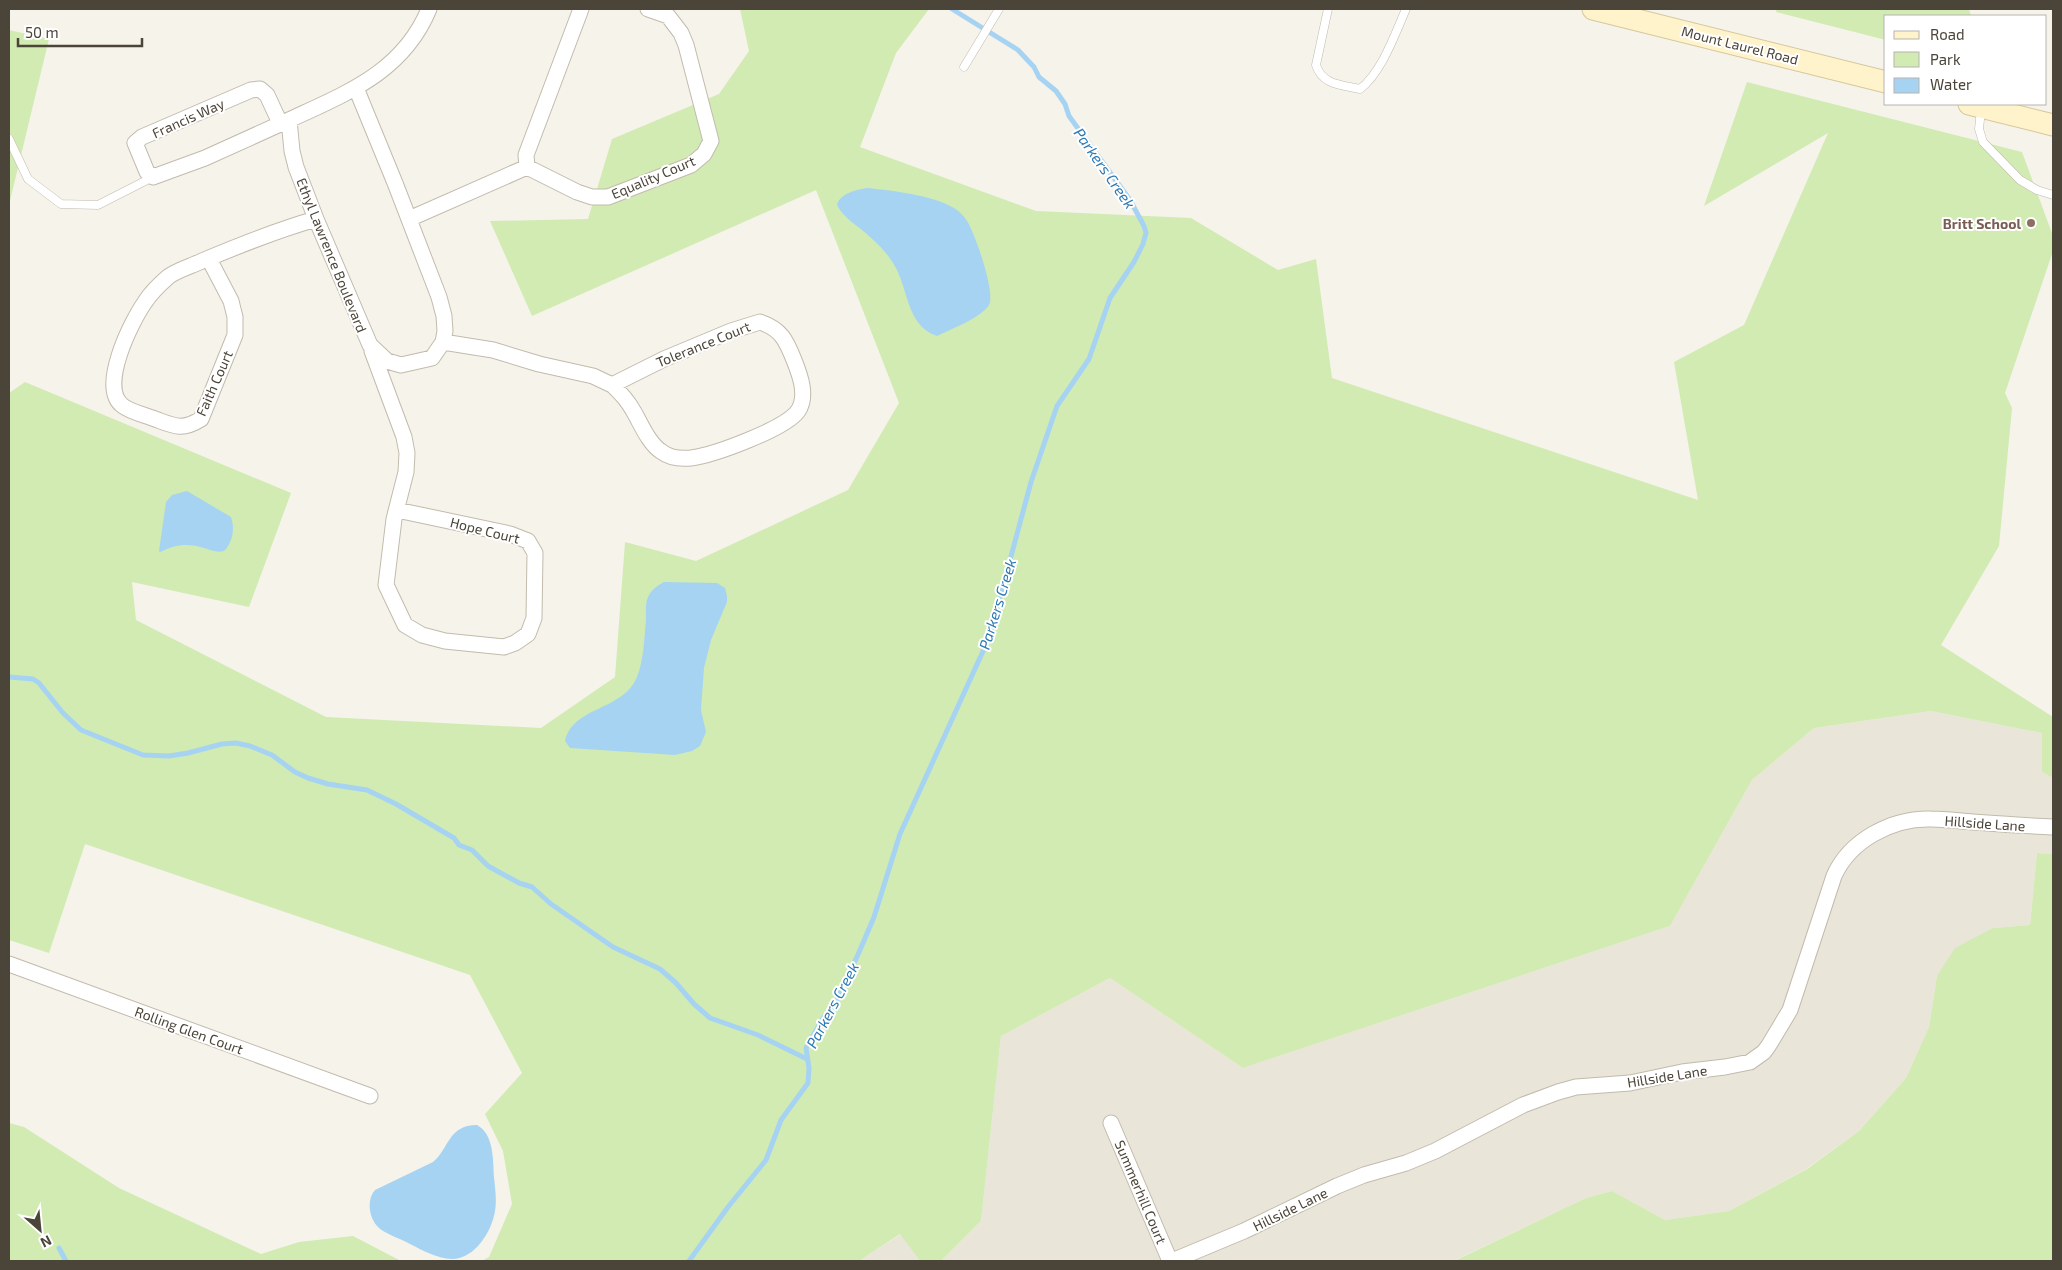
<svg xmlns="http://www.w3.org/2000/svg" width="2062" height="1270" font-family="'Exo 2',sans-serif">
	<style>
		.residential { fill: #eae5d9 }
		.green { fill: #d1ebb3 }
		.water { fill: #a7d3f3 }
		.lines { fill: none; stroke-linecap: round; stroke-linejoin: round }
		.stream { stroke: #a7d3f3; stroke-width: 5 }
		.lane-casing { stroke: #c2bbad; stroke-width: 9 }
		.street-casing { stroke: #c2bbad; stroke-width: 17 }
		.secondary-casing { stroke: #d7c79a; stroke-width: 23 }
		.lane { stroke: #fff; stroke-width: 8 }
		.street { stroke: #fff; stroke-width: 15 }
		.secondary { stroke: #fff3cc; stroke-width: 21 }
		.education-dot { fill: #8d6e63; stroke: #fff; stroke-width: 2 }
		.labels { text-anchor: middle; dominant-baseline: central; stroke-width: 4; stroke-linejoin: round; paint-order: stroke }
		.street-label { font-size: 14px; fill: #4b4438; stroke: #fff }
		.education-label { font-size: 14px; font-weight: bold; fill: #785e54; stroke: #fff; text-anchor: end }
		.water-label { font-size: 15px; font-style: italic; fill: #2c79b3; stroke: #fff }
	</style>
	<rect width="100%" height="100%" fill="#f6f3eb"/>
	<path class="residential" d="M 1931,711 L 2042,733 L 2042,772 L 2053,778 L 2053,854 L 2037,853 L 2030,925 L 1993,928 L 1937,976 L 1929,1027 L 1906,1078 L 1859,1131 L 1806,1169 L 1729,1211 L 1665,1220 L 1612,1191 L 1586,1198 L 1453,1261 L 941,1261 L 981,1221 L 1001,1036 L 1110,978 L 1243,1068 L 1670,926 L 1752,780 L 1814,728 Z
		M 901,1234 L 920,1261 L 859,1261 Z"/>
	<path class="green" d="M 740,9 L 929,9 L 896,53 L 860,147 L 1036,211 L 1191,218 L 1278,270 L 1316,259 L 1332,378 L 1698,500 L 1674,362 L 1744,325 L 1828,133 L 1704,206 L 1747,82 L 2022,152 L 2053,236 L 2053,251 L 2005,393 L 2012,408 L 1999,546 L 1941,645 L 2053,717 L 2053,778 L 2042,772 L 2042,733 L 1931,711 L 1814,728 L 1752,780 L 1670,926 L 1243,1068 L 1110,978 L 1001,1036 L 981,1221 L 941,1261 L 920,1261 L 900,1234 L 859,1261 L 482,1261 L 489,1257 L 512,1204 L 503,1151 L 485,1114 L 522,1073 L 470,975 L 85,844 L 49,953 L 9,940 L 9,393 L 25,382 L 291,493 L 249,607 L 132,582 L 136,620 L 326,717 L 541,728 L 615,677 L 625,542 L 696,561 L 848,490 L 899,403 L 816,190 L 532,316 L 490,221 L 588,219 L 612,139 L 719,94 L 749,51 Z
		M 1777,9 L 1969,9 L 1971,16 L 1886,16 L 1886,40 L 1776,12 Z
		M 9,30 L 49,39 L 9,205 Z
		M 2037,853 L 2053,854 L 2053,1261 L 1454,1261 L 1586,1198 L 1612,1191 L 1665,1220 L 1729,1211 L 1807,1169 L 1859,1131 L 1906,1078 L 1929,1027 L 1937,976 L 1955,948 L 1993,928 L 2030,925 Z
		M 9,1123 L 24,1127 L 119,1188 L 261,1254 L 299,1242 L 353,1236 L 401,1261 L 9,1261 Z"/>
	<path class="water" d="M 868,188 C 894,191 932,195 954,208 C 959,211 964,216 967,221 C 975,233 996,294 989,305 C 981,318 951,329 937,336 C 905,325 909,287 893,263 C 887,253 878,244 870,237 C 859,226 844,219 837,205 C 840,193 858,189 868,188 Z
		M 187,491 L 231,517 C 235,528 233,542 224,551 C 217,553 211,550 204,548 C 188,543 176,544 160,552 L 159,551 L 166,502 L 172,495 Z
		M 664,582 L 717,583 L 725,588 L 727,596 L 727,602 L 711,640 L 704,668 L 701,710 L 706,732 L 700,746 L 692,751 L 675,755 L 570,748 L 565,741 C 573,706 623,711 637,677 C 644,659 644,639 646,620 C 646,613 645,604 648,597 C 651,590 658,585 664,582 Z
		M 477,1125 C 494,1134 493,1160 494,1177 C 495,1188 497,1200 495,1211 C 492,1231 475,1259 452,1259 C 438,1259 422,1250 410,1244 C 400,1238 387,1235 379,1228 C 369,1219 366,1200 375,1190 L 433,1162 C 449,1149 448,1125 477,1125 Z"/>
	<g class="lines">
		<path class="stream" d="M 9,677 L 33,679 L 39,683 L 63,713 L 81,730 L 143,755 L 169,756 L 188,753 L 222,744 L 236,743 L 250,746 L 272,755 L 295,772 L 308,778 L 328,784 L 367,790 L 396,804 L 454,838 L 459,845 L 472,850 L 488,866 L 519,883 L 532,887 L 551,904 L 613,947 L 660,969 L 676,983 L 694,1004 L 710,1018 L 758,1035 L 807,1059
			M 59,1248 L 66,1261
			M 689,1261 L 728,1207 L 766,1160 L 781,1120 L 808,1083 L 809,1068 L 806,1048 L 823,1018 L 837,1000 L 860,950 L 874,917 L 900,834 L 989,638 L 1031,482 L 1057,406 L 1089,359 L 1110,298 L 1134,262 L 1143,244 L 1146,233 L 1144,226 L 1130,200 L 1069,116 L 1065,104 L 1056,91 L 1039,77 L 1034,67 L 1018,50 L 952,9"/>
		<defs>
			<path id="lane" d="M 1328,9 L 1316,65 C 1322,85 1342,85 1360,89 C 1382,72 1395,34 1406,9
				M 964,67 L 999,9
				M 1981,110 L 1979,129 L 1983,142 L 2020,180 L 2037,190 L 2053,195
				M 9,139 L 28,179 L 61,204 L 98,205 L 153,177"/>
			<path id="street" d="M 356,88 L 395,183 L 439,297 L 444,316 L 445,331 L 443,342 L 432,358 L 401,365 L 387,361 L 370,345 L 316,219 L 296,167 L 292,151 L 289,120 C 347,93 403,72 429,9
				M 280,123 L 267,95 L 260,89 L 251,90 L 142,137 L 135,143 L 147,172 L 153,177 L 205,158 L 289,120
				M 527,167 L 526,155 L 581,9
				M 409,219 L 527,167 L 577,192 L 592,197 L 608,197 L 691,165 L 704,154 L 711,141 L 686,45 L 681,33 L 668,16 L 648,9
				M 209,259 L 231,301 L 235,317 L 235,335 L 201,419 C 182,431 174,426 155,419 C 145,415 131,412 123,406 C 98,388 131,322 145,302 C 150,294 160,284 168,277 C 177,270 192,266 202,261 C 240,245 277,230 316,219
				M 760,322 C 781,329 786,340 794,360 C 800,375 808,396 798,411 C 785,429 714,455 691,458 C 681,459 670,458 662,452 C 649,444 641,424 634,412 C 628,401 621,393 612,385 L 664,359 L 731,331 Z
				M 443,342 L 493,350 L 539,364 L 593,376 L 612,385
				M 372,351 L 404,437 L 407,453 L 406,472 L 394,519 L 386,585 L 405,625 L 422,635 L 445,641 L 504,647 L 515,643 L 528,634 L 534,618 L 535,553 L 528,541 L 510,534 L 397,510
				M 9,964 L 370,1096
				M 1111,1123 L 1170,1261
				M 1172,1261 L 1244,1231 L 1337,1186 L 1364,1175 L 1406,1163 L 1435,1151 L 1523,1105 L 1558,1092 L 1576,1087 L 1630,1083 L 1682,1072 L 1725,1067 L 1750,1062 L 1764,1052 L 1769,1045 L 1790,1010 L 1834,876 C 1850,840 1892,818 1931,819 C 1945,819 1959,821 1973,822 C 2000,824 2027,826 2053,827"/>
			<path id="secondary" d="M 1593,9 L 1886,82
				M 1969,104 L 2053,125"/>
		</defs>
		<use href="#lane" class="lane-casing"/>
		<use href="#street" class="street-casing"/>
		<use href="#secondary" class="secondary-casing"/>
		<use href="#lane" class="lane"/>
		<use href="#street" class="street"/>
		<use href="#secondary" class="secondary"/>
	</g>
	<circle class="education-dot" cx="2031" cy="223" r="5"/>
	<g class="labels">
		<g class="street-label">
			<text transform="translate(1740 45) rotate(14)">Mount Laurel Road</text>
			<text transform="translate(188 118) rotate(-24)">Francis Way</text>
			<text transform="translate(653 177) rotate(-23)">Equality Court</text>
			<text transform="translate(332 255) rotate(68)">Ethyl Lawrence Boulevard</text>
			<text transform="translate(703 344) rotate(-22)">Tolerance Court</text>
			<text transform="translate(214 383) rotate(-66)">Faith Court</text>
			<text transform="translate(485 530) rotate(14)">Hope Court</text>
			<text transform="translate(1985 823) rotate(4)">Hillside Lane</text>
			<text transform="translate(189 1030) rotate(20)">Rolling Glen Court</text>
			<text transform="translate(1667 1076) rotate(-9)">Hillside Lane</text>
			<text transform="translate(1141 1192) rotate(67)">Summerhill Court</text>
			<text transform="translate(1290 1209) rotate(-26)">Hillside Lane</text>
		</g>
		<g class="education-label">
			<text x="2021" y="223">Britt School</text>
		</g>
		<g class="water-label">
			<text transform="translate(1105 168) rotate(55)">Parkers Creek</text>
			<text transform="translate(997 604) rotate(-73)">Parkers Creek</text>
			<text transform="translate(832 1005) rotate(-62)">Parkers Creek</text>
		</g>
	</g>
	<rect width="2062" height="1270" fill="none" stroke="#4b4438" stroke-width="20"/>
	<rect x="1884" y="15" width="162" height="90" fill="#ffffff" stroke="#b7b4af"/>
	<rect x="1894" y="31" width="25" height="8" fill="#fff3cc" stroke="#b7b4af"/>
	<text x="1930" y="40" font-size="15" fill="#4b4438">Road</text>
	<rect x="1894" y="52" width="25" height="15" fill="#d1ebb3" stroke="#b7b4af"/>
	<text x="1930" y="65" font-size="15" fill="#4b4438">Park</text>
	<rect x="1894" y="78" width="25" height="15" fill="#a7d3f3" stroke="#b7b4af"/>
	<text x="1930" y="90" font-size="15" fill="#4b4438">Water</text>
	<g transform="translate(40 1230) rotate(153)" stroke="#ffffff" stroke-width="4" paint-order="stroke">
	<path d="M0-4L9 19L0 12L-9 19Z" fill="#4b4438"/>
	<text y="-8" font-size="14" font-weight="bold" text-anchor="middle" fill="#4b4438">N</text>
	</g>
	<path d="M18 38v8h124v-8" fill="none" stroke="#4b4438" stroke-width="2.5"/>
	<text x="25" y="38" font-size="15" fill="#4b4438" stroke="#ffffff" stroke-width="4" paint-order="stroke">50 m</text>
</svg>
